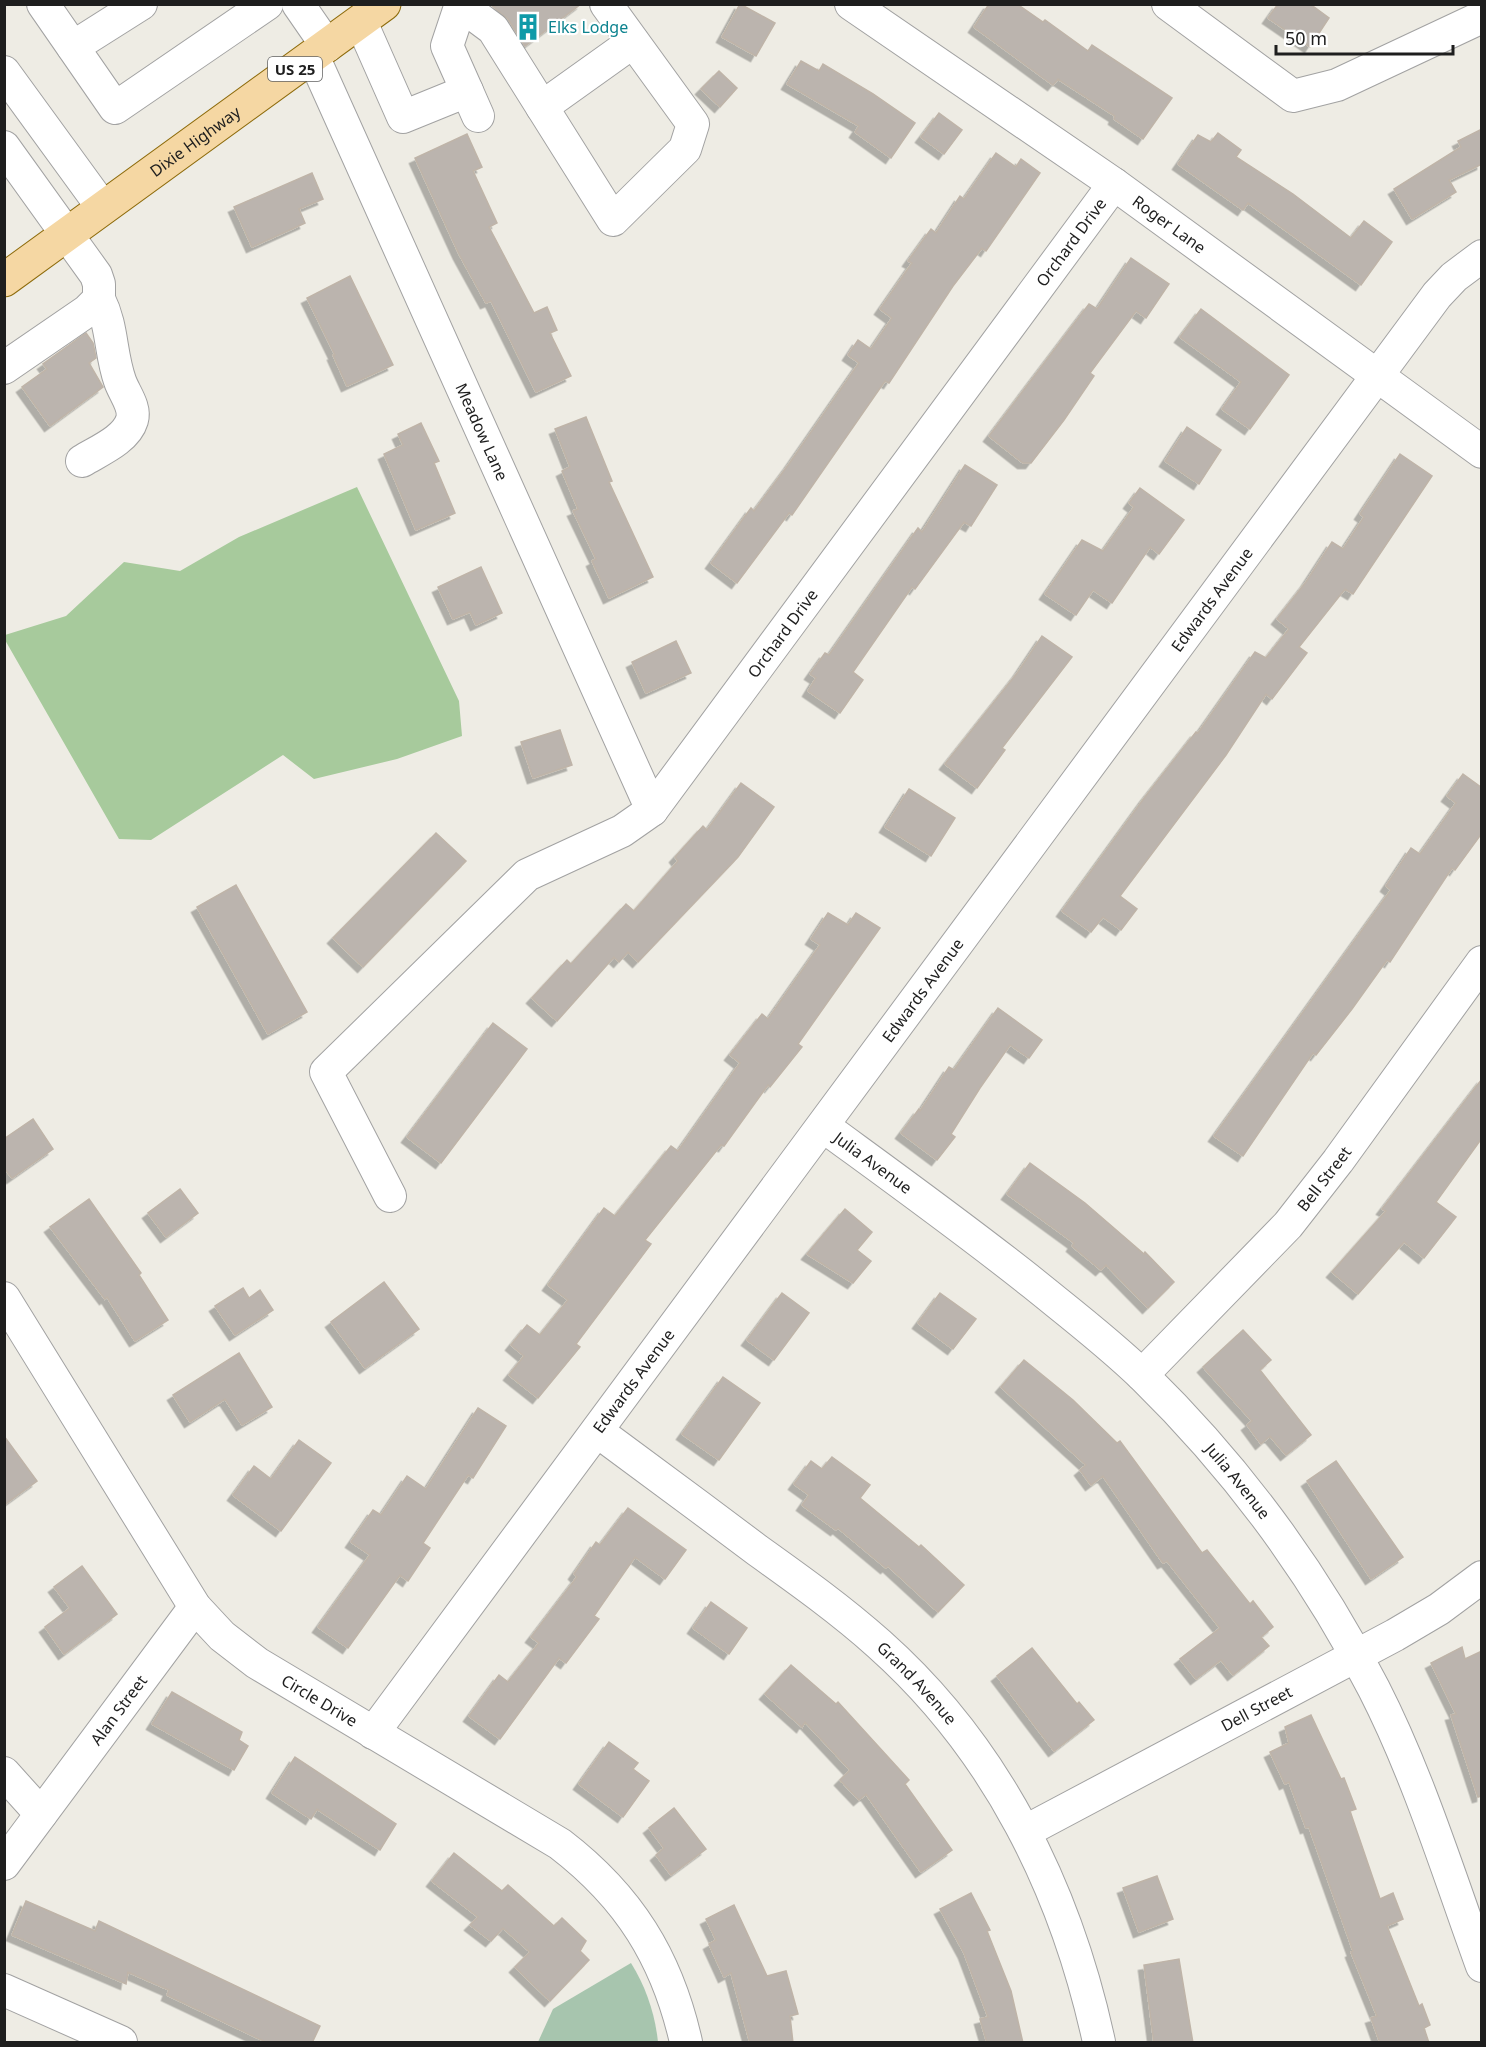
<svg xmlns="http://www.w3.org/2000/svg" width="1486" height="2047" font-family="'Noto Sans',sans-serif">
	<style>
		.forest { fill: #a7ca9c }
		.cemetery { fill: #a7c5ae }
		.building { fill: #bbb4ae; stroke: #bfb4a8; stroke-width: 1.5; filter: url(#shadow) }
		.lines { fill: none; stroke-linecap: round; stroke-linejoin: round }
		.minor-casing { stroke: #a2a2a2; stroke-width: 34 }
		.major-casing { stroke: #8d6b0b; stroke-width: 35 }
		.minor { stroke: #fff; stroke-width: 32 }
		.major { stroke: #f5d7a3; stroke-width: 33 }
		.labels { text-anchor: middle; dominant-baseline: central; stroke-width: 4.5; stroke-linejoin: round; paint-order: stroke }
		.shield { fill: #fff; stroke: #626262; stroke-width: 1.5 }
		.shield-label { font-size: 15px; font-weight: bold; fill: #1e1e1e }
		.culture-label { font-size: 16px; fill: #0d838f; stroke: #fff; text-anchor: start }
		.street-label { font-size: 16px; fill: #1e1e1e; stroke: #fff }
	</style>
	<defs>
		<filter id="shadow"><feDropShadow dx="-5.5" dy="5.5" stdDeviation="0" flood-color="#0004"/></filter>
	</defs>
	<rect width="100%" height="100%" fill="#eeece4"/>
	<path class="forest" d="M 357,487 L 459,701 L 462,736 L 397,759 L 314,779 L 283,755 L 151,840 L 119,839 L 5,640 L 5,635 L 66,616 L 124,562 L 180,571 L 239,537 Z"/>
	<path class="cemetery" d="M 631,1963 C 646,1987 655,2014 658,2042 L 538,2042 L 553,2009 Z"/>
	<path class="building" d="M 490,4 L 581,4 L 525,46 L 508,19 Z
		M 740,4 L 775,23 L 756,56 L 722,37 Z
		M 989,4 L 1017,4 L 1043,22 L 1045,20 L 1088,51 L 1092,45 L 1172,98 L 1143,139 L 1114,119 L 1115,116 L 1058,79 L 1053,85 L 974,27 Z
		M 1278,4 L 1310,4 L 1329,18 L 1310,47 L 1268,18 Z
		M 801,61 L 819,71 L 823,64 L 873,94 L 915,123 L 891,158 L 855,132 L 859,126 L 787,84 Z
		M 719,71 L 737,88 L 720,107 L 701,89 Z
		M 939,113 L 962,130 L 944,154 L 921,137 Z
		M 1482,129 L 1482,164 L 1449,180 L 1456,192 L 1412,219 L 1394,189 L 1461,147 L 1458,141 Z
		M 1218,133 L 1241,150 L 1236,157 L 1293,194 L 1351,238 L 1364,221 L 1392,242 L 1361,285 L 1248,203 L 1243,210 L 1178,164 L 1198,135 L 1211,142 Z
		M 467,134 L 482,167 L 473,171 L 497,223 L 489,227 L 534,313 L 547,307 L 557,330 L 550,333 L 571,376 L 536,392 L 491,301 L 486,303 L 459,254 L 415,158 Z
		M 996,153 L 1016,167 L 1021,159 L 1040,173 L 986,251 L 982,248 L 953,286 L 889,383 L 885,381 L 792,515 L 789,513 L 737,583 L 711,563 L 751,508 L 754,511 L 789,464 L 859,363 L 848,355 L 858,340 L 871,349 L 892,318 L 880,309 L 912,263 L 908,261 L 931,229 L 936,233 L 960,196 L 964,199 Z
		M 312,173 L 323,199 L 299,209 L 305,223 L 252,247 L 234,207 Z
		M 1131,258 L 1169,284 L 1146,318 L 1136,311 L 1090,373 L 1094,376 L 1064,420 L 1031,463 L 1023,463 L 989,436 L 1089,304 L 1097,309 Z
		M 350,276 L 393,365 L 347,386 L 333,355 L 335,355 L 307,298 Z
		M 1201,309 L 1289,375 L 1250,429 L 1222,409 L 1241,382 L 1180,337 Z
		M 86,333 L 93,343 L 96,358 L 89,363 L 103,387 L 50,426 L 22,387 L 47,369 L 43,364 Z
		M 586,417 L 612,481 L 609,482 L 653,577 L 609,598 L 592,561 L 596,559 L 573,511 L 578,509 L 562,471 L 570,467 L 555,429 Z
		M 421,423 L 439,461 L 434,463 L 455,513 L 416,530 L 384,454 L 403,445 L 398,434 Z
		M 1187,427 L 1221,450 L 1199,484 L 1165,461 Z
		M 1400,454 L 1432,476 L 1353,594 L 1345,589 L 1299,647 L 1307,653 L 1272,699 L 1266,694 L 1226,755 L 1120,896 L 1137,909 L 1121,930 L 1103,917 L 1091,932 L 1062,911 L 1145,797 L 1196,732 L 1198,733 L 1255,652 L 1266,658 L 1289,629 L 1277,619 L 1306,582 L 1332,542 L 1343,549 L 1364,517 L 1360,514 Z
		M 965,465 L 997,485 L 971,526 L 964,522 L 915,589 L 912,587 L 853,672 L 863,680 L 840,713 L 808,691 L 816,678 L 810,674 L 825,653 L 829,655 L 918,528 L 922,532 Z
		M 1140,488 L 1184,520 L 1159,554 L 1150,547 L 1112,603 L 1093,590 L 1076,615 L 1045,594 L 1082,540 L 1103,551 L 1134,507 L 1129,503 Z
		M 481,567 L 502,613 L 476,625 L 470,612 L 453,619 L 438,587 Z
		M 1042,636 L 1072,657 L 1002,748 L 1005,750 L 977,788 L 945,764 L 1018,672 Z
		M 676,641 L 691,673 L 646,693 L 632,662 Z
		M 560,730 L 572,765 L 533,778 L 521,742 Z
		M 1463,774 L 1482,788 L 1482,833 L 1455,870 L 1452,868 L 1390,962 L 1387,960 L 1352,1009 L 1316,1055 L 1313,1053 L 1243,1156 L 1214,1136 L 1391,890 L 1386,886 L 1411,848 L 1420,854 L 1456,803 L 1447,796 Z
		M 741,783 L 774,807 L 738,857 L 638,962 L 628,952 L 619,962 L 614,957 L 557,1021 L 532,998 L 567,960 L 571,964 L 626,904 L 634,911 L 678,861 L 675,857 L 703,826 L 707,830 Z
		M 909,789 L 955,818 L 931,856 L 885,827 Z
		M 436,833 L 466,861 L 363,967 L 333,938 Z
		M 236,885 L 307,1012 L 268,1034 L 197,907 Z
		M 828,913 L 848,925 L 856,913 L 880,928 L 798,1044 L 802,1047 L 770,1087 L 768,1085 L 724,1146 L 721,1145 L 645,1240 L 651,1244 L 576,1344 L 580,1347 L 538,1398 L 509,1375 L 524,1356 L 511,1345 L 527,1325 L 540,1335 L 568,1300 L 548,1285 L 604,1208 L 615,1216 L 671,1146 L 678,1151 L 740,1063 L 730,1055 L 762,1014 L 768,1019 L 820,945 L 811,939 Z
		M 998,1008 L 1042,1040 L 1029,1058 L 1010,1045 L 980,1088 L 951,1134 L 955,1137 L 937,1160 L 901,1133 L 919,1109 L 920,1111 L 949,1067 L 954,1070 Z
		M 493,1023 L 527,1049 L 441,1163 L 407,1137 Z
		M 1482,1079 L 1482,1138 L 1436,1202 L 1456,1217 L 1424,1258 L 1404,1242 L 1358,1294 L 1332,1272 L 1386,1211 L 1382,1209 Z
		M 33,1119 L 53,1149 L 12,1178 L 4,1168 L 4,1139 Z
		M 1030,1163 L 1085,1203 L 1144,1254 L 1145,1252 L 1174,1282 L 1148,1308 L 1106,1265 L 1101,1270 L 1072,1246 L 1074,1243 L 1007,1194 Z
		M 180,1189 L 198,1213 L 166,1237 L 148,1213 Z
		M 89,1199 L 141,1273 L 139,1275 L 168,1320 L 135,1341 L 107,1297 L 105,1299 L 50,1227 Z
		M 845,1209 L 872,1232 L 857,1250 L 871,1261 L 853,1283 L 807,1254 Z
		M 384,1282 L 419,1329 L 365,1368 L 331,1322 Z
		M 243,1288 L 249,1298 L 260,1290 L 273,1310 L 235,1335 L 215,1306 Z
		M 782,1293 L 809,1313 L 774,1360 L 747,1340 Z
		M 940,1293 L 976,1319 L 953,1349 L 918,1323 Z
		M 1243,1330 L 1271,1360 L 1260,1370 L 1311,1435 L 1286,1455 L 1270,1436 L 1261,1444 L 1247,1425 L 1252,1421 L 1203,1367 Z
		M 239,1353 L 272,1407 L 242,1425 L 225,1399 L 190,1422 L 173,1395 Z
		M 1024,1360 L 1073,1400 L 1117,1443 L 1120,1441 L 1202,1553 L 1207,1550 L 1250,1604 L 1253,1601 L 1273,1627 L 1261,1637 L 1269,1646 L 1233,1675 L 1221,1660 L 1196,1679 L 1180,1659 L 1220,1628 L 1167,1561 L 1163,1563 L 1103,1476 L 1091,1485 L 1080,1470 L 1086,1465 L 1001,1387 Z
		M 723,1377 L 760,1403 L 719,1460 L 682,1434 Z
		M 478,1408 L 506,1426 L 473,1478 L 468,1475 L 423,1543 L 430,1548 L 408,1581 L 400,1575 L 348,1648 L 318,1627 L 370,1555 L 351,1542 L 373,1510 L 381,1515 L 407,1476 L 426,1489 Z
		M 4,1436 L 37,1481 L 4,1505 Z
		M 299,1440 L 331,1463 L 281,1531 L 233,1495 L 254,1466 L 271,1479 Z
		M 832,1457 L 870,1485 L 860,1498 L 919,1547 L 921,1545 L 964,1585 L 938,1612 L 888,1566 L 886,1568 L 838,1528 L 836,1530 L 802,1505 L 809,1495 L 794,1484 L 811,1461 L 822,1469 Z
		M 1336,1461 L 1403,1557 L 1371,1579 L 1307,1481 Z
		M 628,1508 L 686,1550 L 665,1579 L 635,1557 L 594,1616 L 599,1619 L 566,1663 L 559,1658 L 500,1739 L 469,1716 L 499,1675 L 508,1682 L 539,1643 L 531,1637 L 577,1577 L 574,1574 L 596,1542 L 600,1545 Z
		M 82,1566 L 117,1614 L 64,1654 L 45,1627 L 70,1608 L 54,1587 Z
		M 711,1602 L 747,1628 L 729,1654 L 693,1628 Z
		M 1462,1647 L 1465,1659 L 1482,1651 L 1482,1796 L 1478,1797 L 1451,1715 L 1456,1714 L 1431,1663 Z
		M 1032,1648 L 1077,1704 L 1079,1702 L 1094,1720 L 1054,1751 L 997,1676 Z
		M 791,1665 L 836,1704 L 838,1702 L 909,1780 L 905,1784 L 952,1850 L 921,1872 L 866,1794 L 859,1800 L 840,1780 L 850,1770 L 805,1722 L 802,1727 L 765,1694 Z
		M 172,1692 L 242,1732 L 239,1740 L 248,1746 L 234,1770 L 152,1724 Z
		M 1311,1715 L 1341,1779 L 1344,1778 L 1356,1809 L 1350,1811 L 1380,1899 L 1393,1893 L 1403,1919 L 1387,1926 L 1419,2006 L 1422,2004 L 1430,2025 L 1424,2028 L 1429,2043 L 1380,2043 L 1371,2018 L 1377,2016 L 1351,1952 L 1353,1951 L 1309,1827 L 1306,1828 L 1289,1782 L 1285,1784 L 1270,1752 L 1289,1743 L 1285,1727 Z
		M 609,1742 L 638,1763 L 633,1769 L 649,1781 L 623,1817 L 579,1784 Z
		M 295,1757 L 396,1824 L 380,1850 L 317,1809 L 311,1819 L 272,1793 Z
		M 674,1808 L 706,1849 L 671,1875 L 656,1855 L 664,1848 L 649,1828 Z
		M 454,1853 L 502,1891 L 508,1885 L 554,1926 L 562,1918 L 586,1941 L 580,1951 L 589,1960 L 550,2001 L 515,1967 L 530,1952 L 503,1928 L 491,1941 L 470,1925 L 478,1917 L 432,1881 Z
		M 1157,1876 L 1173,1919 L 1139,1932 L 1123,1888 Z
		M 971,1893 L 990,1930 L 987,1931 L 1011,1991 L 1023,2043 L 987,2043 L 980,2019 L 988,2017 L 964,1953 L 940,1909 Z
		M 26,1901 L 95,1931 L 99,1921 L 320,2026 L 312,2043 L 268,2043 L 167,1995 L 169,1990 L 128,1972 L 126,1984 L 12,1935 Z
		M 734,1905 L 767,1976 L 786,1971 L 798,2014 L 790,2016 L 793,2043 L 750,2043 L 731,1973 L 724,1977 L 709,1944 L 716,1940 L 706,1919 Z
		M 1179,1959 L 1193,2043 L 1154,2043 L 1144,1965 Z"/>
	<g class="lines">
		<defs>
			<g id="minor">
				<path d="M 43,4 L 115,108 L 267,4"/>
				<path d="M 298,4 L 327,46"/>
				<path d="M 461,4 L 447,46 L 467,91"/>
				<path id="s1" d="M 851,4 L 1114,184 L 1482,452"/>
				<path d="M 1168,4 L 1293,96 L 1337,85 L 1482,17"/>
				<path d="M 462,6 L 493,29 L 613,220 L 685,149 L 693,124 L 606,4"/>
				<path d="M 361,22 L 403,117 L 467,91 L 478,116"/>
				<path d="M 73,47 L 141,4"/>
				<path id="s2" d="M 313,56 L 652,810"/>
				<path d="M 4,72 L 103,208"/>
				<path d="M 542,107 L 633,42"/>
				<path d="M 4,147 L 96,275 L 99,284 L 99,299 L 87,311 L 4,368"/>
				<path d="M 82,461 C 98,451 126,440 132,420 C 136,407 124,393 120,381 C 110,353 113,327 99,299"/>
				<path id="s3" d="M 823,1126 C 894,1178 965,1229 1034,1284 C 1071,1314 1109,1343 1143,1376 C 1237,1468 1314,1572 1374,1689 C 1418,1775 1449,1875 1482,1966"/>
				<path id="s4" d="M 390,1196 L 326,1072 L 527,875 L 622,831 L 652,810 L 1114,184"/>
				<path id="s5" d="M 4,1298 L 195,1607 L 222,1636 L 257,1663 L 560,1844 C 629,1897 667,1958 686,2042"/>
				<path id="s6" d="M 1142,1375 L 1288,1225 L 1338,1161 L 1482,962"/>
				<path id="s7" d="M 597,1431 C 650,1470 704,1510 757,1550 C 799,1580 841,1610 879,1644 C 997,1749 1066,1890 1099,2042"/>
				<path id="s8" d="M 373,1733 L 1437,295 L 1454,277 L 1482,256"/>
				<path d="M 4,1773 L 41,1814"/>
				<path id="s9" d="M 1026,1831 L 1395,1635 L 1439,1609 L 1482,1577"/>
				<path id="s10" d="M 4,1864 L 195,1607"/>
				<path d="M 4,1990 L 121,2042"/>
			</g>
			<g id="major">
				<path id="s11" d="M 4,280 L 384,4"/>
			</g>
		</defs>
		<use href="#minor" class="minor-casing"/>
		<use href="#major" class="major-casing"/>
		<use href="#minor" class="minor"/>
		<use href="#major" class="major"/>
	</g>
	<defs>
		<symbol id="building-bare" viewBox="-9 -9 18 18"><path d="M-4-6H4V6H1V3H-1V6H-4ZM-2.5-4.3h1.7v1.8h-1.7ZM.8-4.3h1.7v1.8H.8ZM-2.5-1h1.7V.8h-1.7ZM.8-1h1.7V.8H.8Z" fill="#0f9aa8" stroke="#fff" stroke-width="2.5" paint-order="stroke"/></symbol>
	</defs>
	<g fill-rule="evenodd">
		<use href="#building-bare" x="509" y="8" width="38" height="38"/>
	</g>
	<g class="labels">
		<rect class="shield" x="268" y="57" width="54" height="24" rx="4.5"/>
		<g class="shield-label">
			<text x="295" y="69">US 25</text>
		</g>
		<g class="culture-label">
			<text x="548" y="27">Elks Lodge</text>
		</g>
		<g class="street-label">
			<text stroke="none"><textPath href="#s11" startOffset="236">Dixie Highway</textPath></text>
			<text stroke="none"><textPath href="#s1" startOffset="387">Roger Lane</textPath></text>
			<text stroke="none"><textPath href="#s4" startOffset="1268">Orchard Drive</textPath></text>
			<text stroke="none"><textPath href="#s2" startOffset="412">Meadow Lane</textPath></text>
			<text stroke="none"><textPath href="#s8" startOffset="1410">Edwards Avenue</textPath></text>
			<text stroke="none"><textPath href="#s4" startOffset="782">Orchard Drive</textPath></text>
			<text stroke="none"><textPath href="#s8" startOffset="924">Edwards Avenue</textPath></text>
			<text stroke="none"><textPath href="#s3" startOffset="62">Julia Avenue</textPath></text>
			<text stroke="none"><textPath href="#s6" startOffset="268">Bell Street</textPath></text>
			<text stroke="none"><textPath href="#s8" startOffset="438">Edwards Avenue</textPath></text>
			<text stroke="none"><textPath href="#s3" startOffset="548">Julia Avenue</textPath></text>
			<text stroke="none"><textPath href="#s7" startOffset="408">Grand Avenue</textPath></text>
			<text stroke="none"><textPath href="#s5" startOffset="520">Circle Drive</textPath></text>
			<text stroke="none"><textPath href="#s9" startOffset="261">Dell Street</textPath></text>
			<text stroke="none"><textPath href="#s10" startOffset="192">Alan Street</textPath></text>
		</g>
	</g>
	<rect width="1486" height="2047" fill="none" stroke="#1e1e1e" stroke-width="12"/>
	<path d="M1276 45v9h177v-9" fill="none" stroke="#1e1e1e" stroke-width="3"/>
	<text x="1285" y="45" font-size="18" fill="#1e1e1e" stroke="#ffffff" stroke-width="4.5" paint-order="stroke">50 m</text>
</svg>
